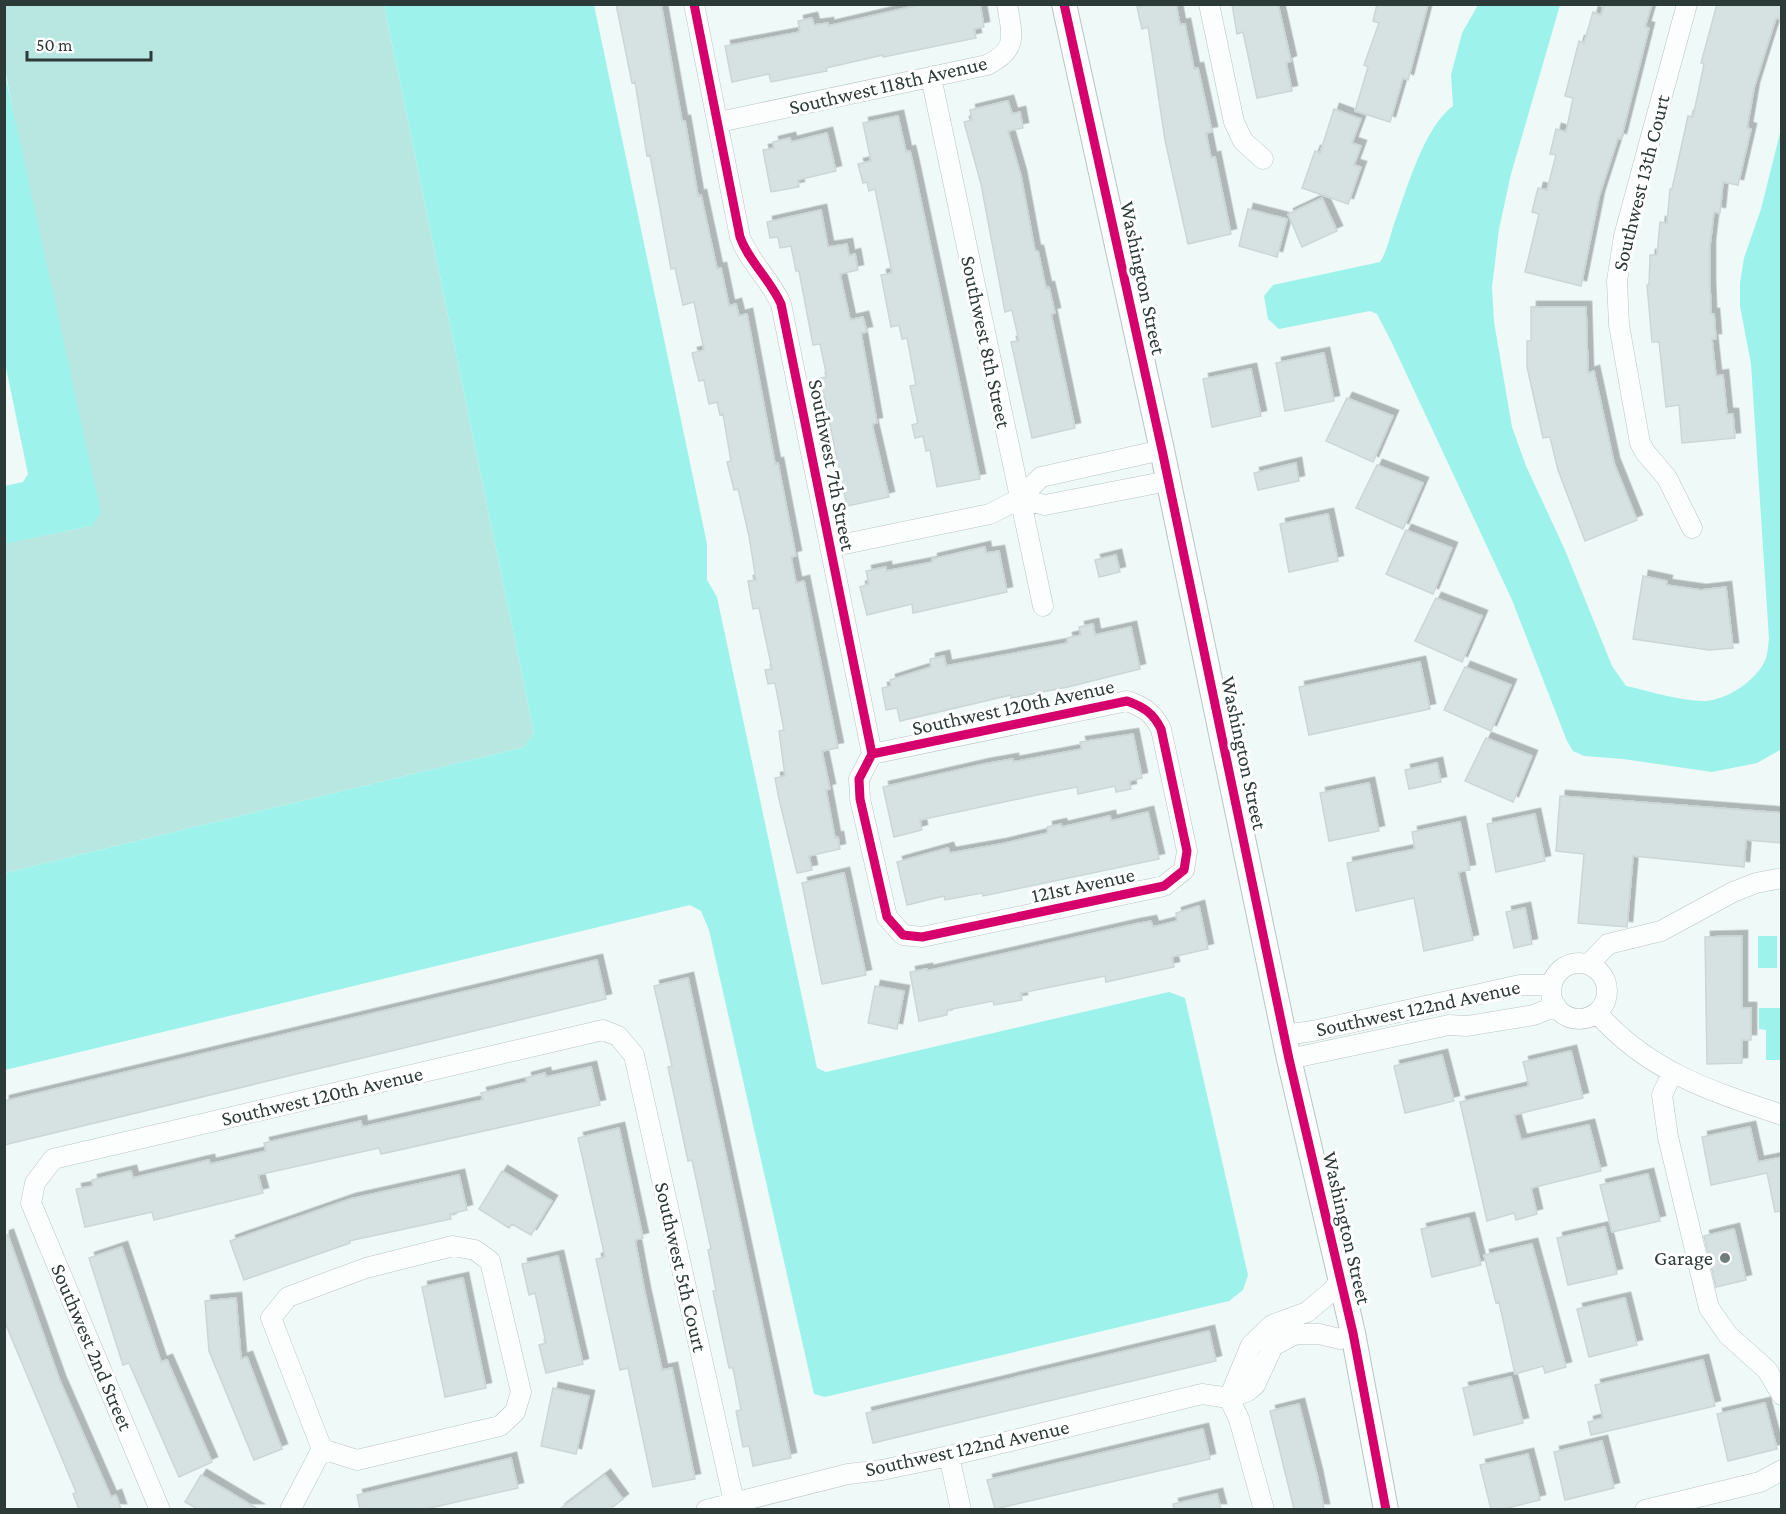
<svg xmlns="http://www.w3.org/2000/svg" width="1786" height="1514" font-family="'Crimson Pro',serif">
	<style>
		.green { fill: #b8e6e1 }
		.water { fill: #9df3eb }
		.building { fill: #d6e2e1; stroke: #cbd7d6; stroke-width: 1.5; filter: url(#shadow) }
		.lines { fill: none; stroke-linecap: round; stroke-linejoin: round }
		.minor-casing { stroke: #b9c4c3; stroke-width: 21 }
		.tertiary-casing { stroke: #b9c4c3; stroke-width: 26 }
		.minor { stroke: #fcfefe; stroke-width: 20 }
		.tertiary { stroke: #fcfefe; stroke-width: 24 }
		.cycleway-casing { stroke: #fff; stroke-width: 13 }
		.cycleway { stroke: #d6006c; stroke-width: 9 }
		.poi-dot { fill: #707d7b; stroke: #fff; stroke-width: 2 }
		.labels { text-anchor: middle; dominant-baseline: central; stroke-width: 6; stroke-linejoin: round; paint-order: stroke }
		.street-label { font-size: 21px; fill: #2c3a38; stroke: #fff }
		.poi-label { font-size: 21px; fill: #2c3a38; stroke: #fff; text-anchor: end }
	</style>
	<defs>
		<filter id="shadow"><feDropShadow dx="5.5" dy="-5.5" stdDeviation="0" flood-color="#0004"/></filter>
	</defs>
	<rect width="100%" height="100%" fill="#eef9f8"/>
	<path class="green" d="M 5,5 L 384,5 L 534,733 L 524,747 L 5,873 L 4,544 L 91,526 L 5,69 Z"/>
	<path class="water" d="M 384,5 L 594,5 L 707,544 L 707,580 L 717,597 L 817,1068 L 826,1072 L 1169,992 L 1185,998 L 1248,1275 L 1243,1290 L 1229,1301 L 825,1397 L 814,1394 L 709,930 L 701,911 L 690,905 L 5,1070 L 5,873 L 524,747 L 534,733 Z
		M 1478,5 L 1560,5 L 1511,174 L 1499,229 L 1492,287 L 1494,322 L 1512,427 L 1526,466 L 1565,550 L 1612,666 L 1626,686 C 1650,691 1679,701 1704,701 C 1726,701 1759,679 1766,658 C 1768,652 1768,645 1769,639 L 1751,364 L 1740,306 L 1740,283 L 1744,258 L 1761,209 L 1781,129 L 1782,749 L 1757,763 L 1712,772 L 1623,759 L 1584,756 L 1573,751 L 1567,741 L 1512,600 L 1391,341 L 1377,314 L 1370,311 L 1279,329 L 1268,319 L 1264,296 L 1273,285 L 1380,262 C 1387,251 1389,240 1393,227 C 1406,192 1423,128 1453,106 L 1451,75 L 1462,33 Z
		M 4,69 L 101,513 L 91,526 L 5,544 L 5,486 L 23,482 L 28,474 L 5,363 Z
		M 1758,936 L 1777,936 L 1777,968 L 1758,968 Z
		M 1759,1008 L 1781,1008 L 1781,1060 L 1766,1060 L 1766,1030 L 1759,1029 Z"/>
	<path class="building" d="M 616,4 L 661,4 L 682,121 L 685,121 L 698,196 L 701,195 L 717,269 L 721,268 L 729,306 L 736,304 L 739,316 L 747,314 L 775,464 L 778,463 L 796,556 L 791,557 L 796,583 L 804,581 L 838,748 L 822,751 L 830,789 L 826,790 L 835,838 L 838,837 L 840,849 L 809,856 L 812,870 L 797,873 L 779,799 L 775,778 L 785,776 L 779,731 L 784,730 L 775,683 L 768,684 L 765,670 L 772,669 L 759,608 L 753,609 L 748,581 L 756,580 L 749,536 L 738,489 L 734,490 L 727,462 L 731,461 L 723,414 L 720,415 L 717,402 L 709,404 L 704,380 L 699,381 L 692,353 L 704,350 L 694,302 L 683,305 L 675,268 L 671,269 L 650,155 L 647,156 L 635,82 L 632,83 Z
		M 923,4 L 980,4 L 984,27 L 974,29 L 976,38 L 883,57 L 883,55 L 826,68 L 827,71 L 771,82 L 769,74 L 732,82 L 725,46 L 800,32 L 798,21 L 812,18 L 814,25 L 828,23 L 828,26 Z
		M 1148,4 L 1176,4 L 1180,25 L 1185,24 L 1194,69 L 1198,68 L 1212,132 L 1206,133 L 1211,158 L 1215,157 L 1231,234 L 1188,244 L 1165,140 L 1148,27 L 1142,29 L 1137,7 Z
		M 1232,4 L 1278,4 L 1291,61 L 1286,63 L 1292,91 L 1257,98 L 1243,32 L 1237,34 Z
		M 1377,4 L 1428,4 L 1408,80 L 1403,78 L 1390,122 L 1355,111 L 1368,67 L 1364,65 L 1379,23 L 1373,21 Z
		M 1604,4 L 1652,4 L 1645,27 L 1649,28 L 1621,139 L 1618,138 L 1599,197 L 1581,286 L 1525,272 L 1539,214 L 1532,212 L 1538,188 L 1547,190 L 1556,155 L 1550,154 L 1556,129 L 1566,132 L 1573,98 L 1565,96 L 1579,41 L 1584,43 L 1593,12 L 1601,15 Z
		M 1717,4 L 1782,4 L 1782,20 L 1776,18 L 1754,88 L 1747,128 L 1751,129 L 1738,185 L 1723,182 L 1720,213 L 1714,212 L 1710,245 L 1710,285 L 1711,314 L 1714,314 L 1716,339 L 1712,339 L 1716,376 L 1723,375 L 1727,414 L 1733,414 L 1735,438 L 1682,443 L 1679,405 L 1666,407 L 1659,342 L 1652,342 L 1647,285 L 1649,285 L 1650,255 L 1657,255 L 1660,222 L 1667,223 L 1670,189 L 1672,189 L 1688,116 L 1693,117 L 1704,64 L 1701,63 Z
		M 1008,101 L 1012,114 L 1020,112 L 1023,128 L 1008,131 L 1021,176 L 1035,251 L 1038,251 L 1046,288 L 1049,287 L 1055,313 L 1051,314 L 1075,428 L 1032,438 L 1011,342 L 1019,341 L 1012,310 L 1005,312 L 981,184 L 964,122 L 972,120 L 970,110 Z
		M 1334,109 L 1361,119 L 1352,143 L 1361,146 L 1354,165 L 1361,167 L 1348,204 L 1302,188 L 1315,151 L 1320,153 Z
		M 898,116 L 906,152 L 910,151 L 914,168 L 980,479 L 937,487 L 930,450 L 926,451 L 923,436 L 915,438 L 912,425 L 918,423 L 910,386 L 916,385 L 907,338 L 902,339 L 899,325 L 891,327 L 881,275 L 892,273 L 875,189 L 869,191 L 867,182 L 863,183 L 858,164 L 871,161 L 863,123 Z
		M 827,133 L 836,171 L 798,180 L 799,187 L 771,192 L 763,150 L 774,148 L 773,142 L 790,138 L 791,142 Z
		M 1322,198 L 1337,231 L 1302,247 L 1288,214 Z
		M 1248,209 L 1287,219 L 1277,257 L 1239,246 Z
		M 821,210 L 828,247 L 847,244 L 849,256 L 855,254 L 858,270 L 840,274 L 850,320 L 863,317 L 867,332 L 861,333 L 877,423 L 872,424 L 889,497 L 847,506 L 820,378 L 827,377 L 820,344 L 813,345 L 799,271 L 796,271 L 791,246 L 780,248 L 778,237 L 770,238 L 767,222 Z
		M 1531,307 L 1586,307 L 1588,373 L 1594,371 L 1614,463 L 1637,520 L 1585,541 L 1558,470 L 1550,437 L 1543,438 L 1527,367 L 1527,341 L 1531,341 Z
		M 1324,353 L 1334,401 L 1285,411 L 1276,363 Z
		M 1251,369 L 1261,416 L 1212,427 L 1203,379 Z
		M 1347,398 L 1393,416 L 1373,462 L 1326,441 Z
		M 1296,463 L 1299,481 L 1258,490 L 1254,473 Z
		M 1377,465 L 1423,483 L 1403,529 L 1356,508 Z
		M 1328,514 L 1338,561 L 1289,572 L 1280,524 Z
		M 1406,530 L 1452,548 L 1433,594 L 1386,574 Z
		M 985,547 L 986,553 L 999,551 L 1007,592 L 913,613 L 912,604 L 867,615 L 860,587 L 869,584 L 866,571 L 886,567 L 886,571 L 933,562 L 932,559 Z
		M 1116,555 L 1120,572 L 1099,577 L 1095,560 Z
		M 1643,576 L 1667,581 L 1666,585 L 1701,590 L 1726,587 L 1733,648 L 1709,650 L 1633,639 Z
		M 1436,598 L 1482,616 L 1462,662 L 1415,641 Z
		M 1093,624 L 1095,635 L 1131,627 L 1140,669 L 1068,687 L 1011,698 L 1011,695 L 900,721 L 897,708 L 886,710 L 882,688 L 891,686 L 890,680 L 931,667 L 930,659 L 944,656 L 946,666 L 1068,643 L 1067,638 L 1081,635 L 1079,627 Z
		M 1420,662 L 1430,709 L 1309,735 L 1299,687 Z
		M 1465,667 L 1511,685 L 1491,731 L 1444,710 Z
		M 1133,734 L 1142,778 L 1129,781 L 1131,789 L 1116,792 L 1115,786 L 1078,794 L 1077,787 L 1051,792 L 920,820 L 922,830 L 894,837 L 883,787 L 984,764 L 1013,759 L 1013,762 L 1082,749 L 1080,742 Z
		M 1486,738 L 1532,756 L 1513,802 L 1465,781 Z
		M 1437,763 L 1441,782 L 1409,789 L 1405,770 Z
		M 1369,783 L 1379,831 L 1329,841 L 1320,793 Z
		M 1560,796 L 1782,813 L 1782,843 L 1746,840 L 1744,867 L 1633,856 L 1627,927 L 1578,923 L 1584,854 L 1556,851 Z
		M 1148,812 L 1159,859 L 983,896 L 982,893 L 945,900 L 944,896 L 907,905 L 897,862 L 948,848 L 950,853 L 1001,844 L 1048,833 L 1047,827 L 1061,824 L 1062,827 L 1110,816 L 1111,821 Z
		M 1535,814 L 1545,861 L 1496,872 L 1487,824 Z
		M 1460,822 L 1470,870 L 1458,872 L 1473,940 L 1424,951 L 1414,898 L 1356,911 L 1347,863 L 1415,849 L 1412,832 Z
		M 844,873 L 866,975 L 822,984 L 802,883 Z
		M 1199,906 L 1208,949 L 1172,957 L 1174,967 L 1106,982 L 1105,976 L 1021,993 L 1022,1000 L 994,1005 L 993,1001 L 947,1010 L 947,1015 L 919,1021 L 910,972 L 927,969 L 927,971 L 1135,924 L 1151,921 L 1153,927 L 1177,921 L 1176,913 Z
		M 1525,908 L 1532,944 L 1514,948 L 1506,912 Z
		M 1742,936 L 1742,1008 L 1751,1008 L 1751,1040 L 1742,1040 L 1742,1063 L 1707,1064 L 1705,937 Z
		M 597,960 L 606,999 L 4,1145 L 4,1101 Z
		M 688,978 L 791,1458 L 753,1466 L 749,1446 L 743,1447 L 736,1411 L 741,1410 L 733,1368 L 729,1368 L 713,1291 L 716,1291 L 708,1250 L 711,1249 L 692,1160 L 688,1161 L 668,1067 L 672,1066 L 654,986 Z
		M 875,986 L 904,991 L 897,1029 L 868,1023 Z
		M 1571,1051 L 1583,1098 L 1514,1115 L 1521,1140 L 1589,1125 L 1601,1171 L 1531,1188 L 1537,1214 L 1516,1220 L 1514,1213 L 1487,1221 L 1460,1102 L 1529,1086 L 1523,1062 Z
		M 1442,1055 L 1454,1101 L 1405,1113 L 1394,1066 Z
		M 591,1067 L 600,1105 L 381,1154 L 379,1148 L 258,1175 L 263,1193 L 154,1220 L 152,1212 L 85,1227 L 76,1189 L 93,1186 L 92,1180 L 131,1171 L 133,1178 L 209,1160 L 210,1164 L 266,1151 L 264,1143 L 361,1121 L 362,1127 L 483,1100 L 481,1093 L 527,1082 L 526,1078 L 545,1073 L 546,1077 Z
		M 1750,1127 L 1758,1162 L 1782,1157 L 1782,1211 L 1775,1212 L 1767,1173 L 1711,1185 L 1702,1137 Z
		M 619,1128 L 643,1238 L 635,1240 L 645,1293 L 662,1370 L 672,1368 L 695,1479 L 653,1487 L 628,1368 L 620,1370 L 596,1259 L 605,1257 L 578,1138 Z
		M 502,1171 L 552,1201 L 531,1235 L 512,1224 L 509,1228 L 479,1209 Z
		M 1648,1174 L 1660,1221 L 1612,1232 L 1600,1185 Z
		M 459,1175 L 467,1210 L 450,1214 L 451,1219 L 349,1241 L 350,1243 L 244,1280 L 230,1241 L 350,1199 Z
		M 1469,1218 L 1481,1265 L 1432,1277 L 1421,1229 Z
		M 1605,1227 L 1617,1274 L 1568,1285 L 1557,1238 Z
		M 1734,1229 L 1746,1280 L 1716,1287 L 1704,1236 Z
		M 8,1235 L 60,1381 L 111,1497 L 116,1495 L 121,1509 L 79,1509 L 73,1494 L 76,1492 L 4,1320 L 4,1236 Z
		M 1532,1244 L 1566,1367 L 1545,1373 L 1543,1366 L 1515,1374 L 1499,1302 L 1496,1303 L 1484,1255 Z
		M 122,1247 L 161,1362 L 167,1360 L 212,1462 L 179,1477 L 129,1363 L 123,1365 L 89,1258 Z
		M 558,1256 L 583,1364 L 546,1373 L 539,1345 L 546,1343 L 535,1293 L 529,1295 L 522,1264 Z
		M 463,1278 L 486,1388 L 445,1397 L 422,1287 Z
		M 236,1298 L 241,1359 L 247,1357 L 282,1449 L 254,1460 L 209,1351 L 205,1301 Z
		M 1625,1298 L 1637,1345 L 1589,1357 L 1577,1309 Z
		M 1209,1331 L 1216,1361 L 873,1443 L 866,1413 Z
		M 1703,1360 L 1715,1406 L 1591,1435 L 1588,1422 L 1603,1418 L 1595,1385 Z
		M 1511,1377 L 1523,1423 L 1474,1435 L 1463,1388 Z
		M 553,1388 L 589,1396 L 576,1454 L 541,1446 Z
		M 1765,1403 L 1777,1449 L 1728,1461 L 1717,1414 Z
		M 1299,1404 L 1317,1475 L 1324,1509 L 1294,1509 L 1270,1411 Z
		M 1203,1429 L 1210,1459 L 995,1509 L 987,1480 Z
		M 1602,1441 L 1614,1488 L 1565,1500 L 1554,1452 Z
		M 1528,1454 L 1540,1500 L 1503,1509 L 1491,1509 L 1480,1465 Z
		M 511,1458 L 518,1488 L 426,1509 L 360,1509 L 357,1495 Z
		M 201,1475 L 258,1509 L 198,1509 L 185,1502 Z
		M 605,1475 L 623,1499 L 610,1509 L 560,1509 Z
		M 1217,1494 L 1221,1509 L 1174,1509 L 1173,1504 Z"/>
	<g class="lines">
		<defs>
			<path id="minor" d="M 694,4 L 740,237 C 749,262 770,279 781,304 L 872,754 L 859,779 L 860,799 L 887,917 L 903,935 L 922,937 L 1164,886 L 1184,870 L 1187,851 L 1161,729 C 1153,713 1144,707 1127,701 L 872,754
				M 1209,4 L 1234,122 L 1243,141 L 1263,159
				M 1687,4 L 1624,236 L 1617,281 L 1619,325 L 1640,443 L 1645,452 L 1667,478 L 1692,528
				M 931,77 L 1043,606
				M 719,122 L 987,65 C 1019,49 1012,35 1007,4
				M 1019,499 L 1045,505 L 1168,481
				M 830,547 L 990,514 L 1019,499 L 1041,477 L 1162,450
				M1551 991a28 28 0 1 1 56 0a28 28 0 1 1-56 0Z
				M 1589,964 L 1608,944 L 1661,931 L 1733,892 L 1756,883 L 1782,878
				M 1597,1013 C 1648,1071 1710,1091 1782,1115
				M 1284,1035 L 1313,1031 L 1520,985 L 1552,985
				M 1289,1059 L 1449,1025 L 1467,1026 L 1534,1015 L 1556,1006
				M 1672,1073 L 1662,1095 L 1668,1137 L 1709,1308 L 1728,1335 L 1767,1370 L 1782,1395
				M 1229,1398 L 1251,1345 L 1272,1325 L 1307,1312 L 1332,1291 L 1341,1279
				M 1229,1398 L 1239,1419 L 1264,1510
				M 949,1456 L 961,1510
				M 160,1510 L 31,1203 L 35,1183 L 53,1159 L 603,1030 L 618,1036 L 634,1055 L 734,1502
				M 290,1510 L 322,1449 L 357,1460 L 500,1426 L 515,1412 L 521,1392 L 490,1261 L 475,1250 L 453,1246 L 366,1268 L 288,1297 L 271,1318 L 322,1449
				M 706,1510 L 848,1474 L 882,1470 L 949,1456 L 1202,1394 L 1229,1398 L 1248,1391 L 1255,1385 L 1273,1346 L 1296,1334 L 1319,1334 L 1340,1339 L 1353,1333
				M 1645,1510 L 1760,1482 L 1782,1470"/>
			<path id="tertiary" d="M 1064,4 L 1162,450 L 1289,1059 L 1353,1333 L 1386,1510"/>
		</defs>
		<use href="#minor" class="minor-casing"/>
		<use href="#tertiary" class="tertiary-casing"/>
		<use href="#minor" class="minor"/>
		<use href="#tertiary" class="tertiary"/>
		<defs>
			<path id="cycleway" d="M 694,4 L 740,237 C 749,262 770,279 781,304 L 872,754 L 859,779 L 860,799 L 887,917 L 903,935 L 922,937 L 1164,886 L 1184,870 L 1187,851 L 1161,729 C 1153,713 1144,707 1127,701 L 872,754
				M 1064,4 L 1162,450 L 1289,1059 L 1353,1333 L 1386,1510"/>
		</defs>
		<use href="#cycleway" class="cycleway-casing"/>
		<use href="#cycleway" class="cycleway"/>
	</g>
	<circle class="poi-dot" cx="1725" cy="1258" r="6"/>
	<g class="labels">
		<g class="street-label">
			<text transform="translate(888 85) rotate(-13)">Southwest 118th Avenue</text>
			<text transform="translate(1641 183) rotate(-76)">Southwest 13th Court</text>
			<text transform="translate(1143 278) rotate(78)">Washington Street</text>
			<text transform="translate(986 342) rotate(78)">Southwest 8th Street</text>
			<text transform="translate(832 465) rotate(79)">Southwest 7th Street</text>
			<text transform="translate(1013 707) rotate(-12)">Southwest 120th Avenue</text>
			<text transform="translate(1244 753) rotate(78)">Washington Street</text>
			<text transform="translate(1083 885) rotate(-12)">121st Avenue</text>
			<text transform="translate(1418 1008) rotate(-12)">Southwest 122nd Avenue</text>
			<text transform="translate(322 1096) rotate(-13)">Southwest 120th Avenue</text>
			<text transform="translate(1347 1228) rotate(77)">Washington Street</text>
			<text transform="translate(681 1267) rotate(77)">Southwest 5th Court</text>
			<text transform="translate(92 1347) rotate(67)">Southwest 2nd Street</text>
			<text transform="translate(967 1448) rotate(-12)">Southwest 122nd Avenue</text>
		</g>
		<g class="poi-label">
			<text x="1713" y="1258">Garage</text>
		</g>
	</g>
	<rect width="1786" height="1514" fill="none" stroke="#2c3a38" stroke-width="12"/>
	<path d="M27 51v9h124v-9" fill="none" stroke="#2c3a38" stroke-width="3"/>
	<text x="36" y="51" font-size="18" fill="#2c3a38" stroke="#ffffff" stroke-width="4.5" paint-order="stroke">50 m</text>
</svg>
